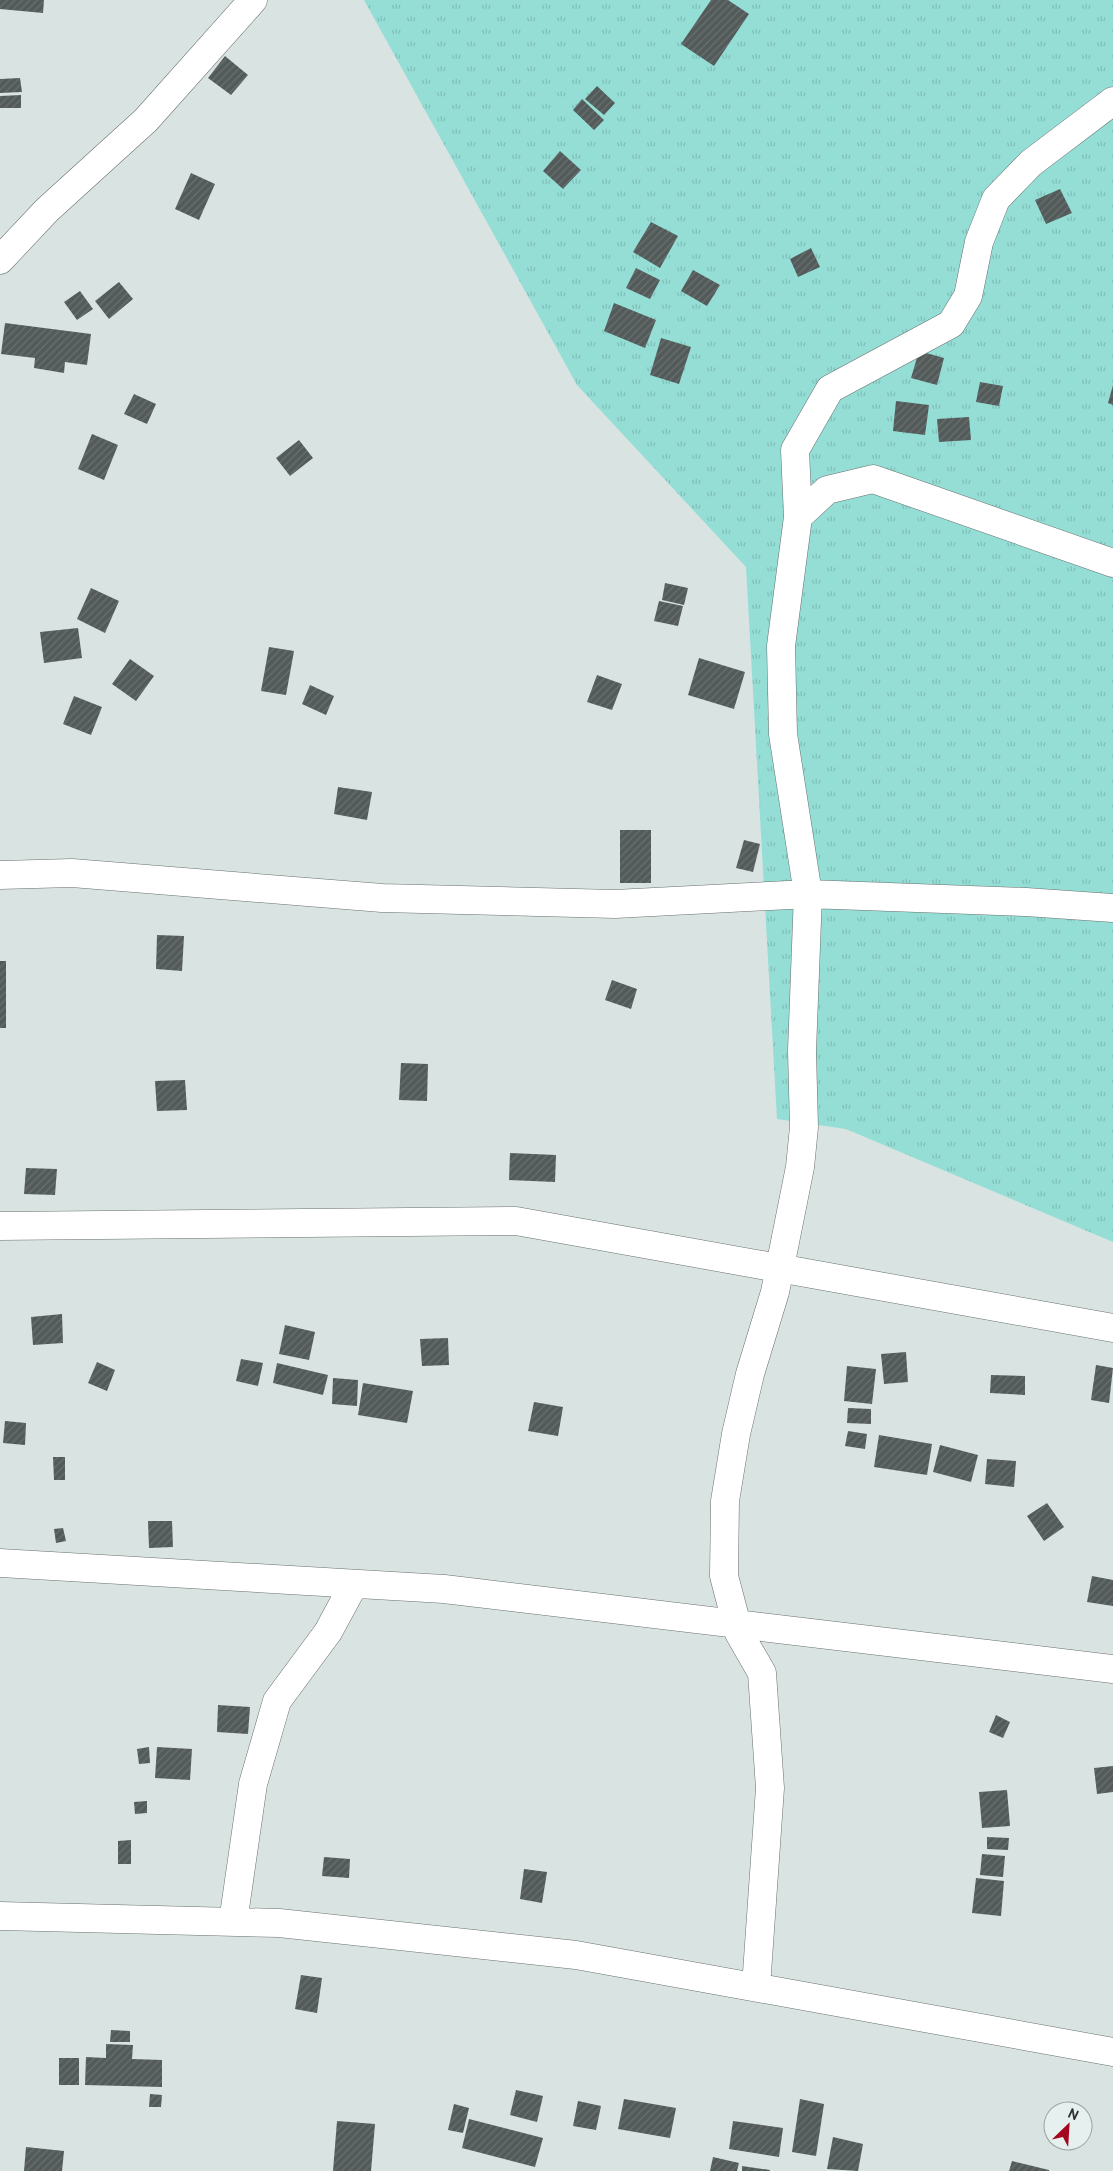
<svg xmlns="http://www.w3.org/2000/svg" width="1113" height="2171" font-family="Overpass,sans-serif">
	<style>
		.grass { fill: url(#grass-tufts) }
		.building { fill: url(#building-hatch) }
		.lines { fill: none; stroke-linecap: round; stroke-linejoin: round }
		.street-casing { stroke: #68716f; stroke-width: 29 }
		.street { stroke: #fff; stroke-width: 28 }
	</style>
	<defs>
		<pattern id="grass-tufts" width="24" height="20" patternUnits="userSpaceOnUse" patternTransform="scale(1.25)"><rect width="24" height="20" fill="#94ded6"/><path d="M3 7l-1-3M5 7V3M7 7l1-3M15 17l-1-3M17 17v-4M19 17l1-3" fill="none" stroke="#80bfb8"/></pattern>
		<pattern id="building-hatch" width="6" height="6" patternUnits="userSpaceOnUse" patternTransform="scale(1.25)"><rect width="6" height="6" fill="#535b5a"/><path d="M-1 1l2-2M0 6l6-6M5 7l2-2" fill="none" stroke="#69706f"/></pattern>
	</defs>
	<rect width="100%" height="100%" fill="#d9e3e1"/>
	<path class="grass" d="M 364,0 L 1113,0 L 1113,1242 L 846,1129 L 777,1119 L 746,567 L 577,385 Z"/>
	<path class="building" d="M 0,0 L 44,0 L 43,13 L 0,9 Z
		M 711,0 L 728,0 L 749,14 L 714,66 L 681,44 Z
		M 225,56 L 248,75 L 231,95 L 208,78 Z
		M 20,78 L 22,92 L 0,93 L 0,79 Z
		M 597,86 L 615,103 L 604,115 L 585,99 Z
		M 21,95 L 21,108 L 0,108 L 0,96 Z
		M 582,99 L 604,120 L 594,130 L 573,110 Z
		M 560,151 L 581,170 L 563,189 L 543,171 Z
		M 191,173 L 215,184 L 199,220 L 175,209 Z
		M 1060,189 L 1072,213 L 1046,224 L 1035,200 Z
		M 651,222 L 678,236 L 660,268 L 633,252 Z
		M 811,248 L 820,267 L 798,277 L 790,259 Z
		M 636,268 L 660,280 L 650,299 L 626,288 Z
		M 693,270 L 720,285 L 707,306 L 681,291 Z
		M 119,282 L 133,299 L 109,319 L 95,301 Z
		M 80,291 L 93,309 L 77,320 L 64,302 Z
		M 614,303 L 656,320 L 645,348 L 604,331 Z
		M 5,323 L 91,334 L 87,365 L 65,362 L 64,373 L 34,368 L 35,358 L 1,354 Z
		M 661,338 L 691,347 L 679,384 L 650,375 Z
		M 919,351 L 944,358 L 937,385 L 911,378 Z
		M 980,382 L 1003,386 L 999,406 L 976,402 Z
		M 1113,385 L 1113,405 L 1108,403 Z
		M 134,394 L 156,404 L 147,424 L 124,414 Z
		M 896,401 L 929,405 L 925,435 L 893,431 Z
		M 969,417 L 971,440 L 939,442 L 937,419 Z
		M 92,434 L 118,445 L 104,480 L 78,469 Z
		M 299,440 L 313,458 L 290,476 L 276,458 Z
		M 665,583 L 688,588 L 684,605 L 662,600 Z
		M 91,588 L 119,601 L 105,633 L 77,619 Z
		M 659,601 L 683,606 L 678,626 L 654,621 Z
		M 78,628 L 82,658 L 44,663 L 40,632 Z
		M 269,647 L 294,651 L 286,695 L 261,691 Z
		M 699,658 L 745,672 L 734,709 L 688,695 Z
		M 130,659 L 154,676 L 136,701 L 112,684 Z
		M 597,675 L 622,684 L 612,710 L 587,702 Z
		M 310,685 L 334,696 L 326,715 L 302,704 Z
		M 74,696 L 102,707 L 91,735 L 63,724 Z
		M 338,787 L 372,792 L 367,820 L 334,814 Z
		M 620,830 L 651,830 L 651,883 L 620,883 Z
		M 744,840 L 760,844 L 753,872 L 736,868 Z
		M 157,935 L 184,936 L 182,971 L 156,969 Z
		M 0,961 L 6,961 L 6,1028 L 0,1028 Z
		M 612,980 L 637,989 L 631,1009 L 605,1000 Z
		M 401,1063 L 428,1064 L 427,1101 L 399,1100 Z
		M 185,1080 L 187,1110 L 157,1111 L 155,1081 Z
		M 510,1153 L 556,1155 L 555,1182 L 509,1180 Z
		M 26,1168 L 57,1169 L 55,1195 L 24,1194 Z
		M 62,1314 L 63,1343 L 33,1345 L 31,1317 Z
		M 285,1325 L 315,1332 L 309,1360 L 279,1354 Z
		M 448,1338 L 449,1365 L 422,1366 L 420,1339 Z
		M 906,1352 L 908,1382 L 884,1384 L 881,1354 Z
		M 241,1359 L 263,1363 L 258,1386 L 236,1381 Z
		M 97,1362 L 115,1370 L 107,1391 L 88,1383 Z
		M 277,1363 L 328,1375 L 323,1395 L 273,1383 Z
		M 1096,1365 L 1113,1368 L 1109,1403 L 1091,1400 Z
		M 847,1366 L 876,1369 L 872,1404 L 844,1401 Z
		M 991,1375 L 1025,1376 L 1025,1395 L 990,1393 Z
		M 333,1378 L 358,1380 L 357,1406 L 332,1404 Z
		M 363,1383 L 413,1391 L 407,1423 L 358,1415 Z
		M 534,1402 L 563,1407 L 558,1436 L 528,1431 Z
		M 848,1408 L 871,1409 L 871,1424 L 847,1423 Z
		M 5,1421 L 26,1423 L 25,1445 L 3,1443 Z
		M 848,1431 L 867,1434 L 865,1449 L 845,1446 Z
		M 879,1435 L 932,1444 L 927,1475 L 874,1467 Z
		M 940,1445 L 978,1455 L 971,1482 L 933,1472 Z
		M 53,1457 L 65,1457 L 65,1480 L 54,1480 Z
		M 987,1459 L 1016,1461 L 1014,1487 L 985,1484 Z
		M 1047,1503 L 1064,1527 L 1044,1541 L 1027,1516 Z
		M 148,1521 L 172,1521 L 173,1547 L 149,1548 Z
		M 63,1528 L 66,1541 L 56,1543 L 54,1529 Z
		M 1092,1576 L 1113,1580 L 1113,1606 L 1087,1602 Z
		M 218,1705 L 250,1707 L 248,1734 L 217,1732 Z
		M 996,1715 L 1010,1722 L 1003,1738 L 989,1732 Z
		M 149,1747 L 150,1763 L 139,1764 L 137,1749 Z
		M 157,1747 L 192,1749 L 190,1780 L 155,1778 Z
		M 1113,1766 L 1113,1792 L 1097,1794 L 1094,1768 Z
		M 1007,1790 L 1010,1826 L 982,1828 L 979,1792 Z
		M 147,1801 L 147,1813 L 135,1814 L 134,1802 Z
		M 987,1837 L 1009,1838 L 1008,1850 L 987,1849 Z
		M 131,1840 L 131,1864 L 118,1864 L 118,1841 Z
		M 982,1854 L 1005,1856 L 1003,1877 L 980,1875 Z
		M 324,1857 L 350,1859 L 349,1878 L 322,1876 Z
		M 524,1869 L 547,1872 L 542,1903 L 520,1899 Z
		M 976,1878 L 1004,1881 L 1001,1916 L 972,1913 Z
		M 301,1975 L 322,1978 L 317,2013 L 295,2009 Z
		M 111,2030 L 130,2031 L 130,2042 L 110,2042 Z
		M 106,2044 L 133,2045 L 132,2059 L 162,2060 L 162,2087 L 85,2085 L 86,2057 L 106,2058 Z
		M 59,2058 L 79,2058 L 79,2085 L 59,2085 Z
		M 516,2090 L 543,2096 L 537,2122 L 510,2115 Z
		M 150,2094 L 162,2095 L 161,2107 L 149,2107 Z
		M 624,2099 L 676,2108 L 670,2138 L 618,2129 Z
		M 800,2099 L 824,2104 L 816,2156 L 792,2152 Z
		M 578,2101 L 601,2106 L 596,2130 L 573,2126 Z
		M 454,2104 L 469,2108 L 463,2133 L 448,2130 Z
		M 469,2119 L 543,2138 L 535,2167 L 462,2148 Z
		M 337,2121 L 375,2124 L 371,2171 L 333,2171 Z
		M 733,2121 L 783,2128 L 779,2157 L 729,2149 Z
		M 833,2137 L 863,2144 L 858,2171 L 827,2169 Z
		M 26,2147 L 64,2151 L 62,2171 L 24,2171 Z
		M 713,2157 L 739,2163 L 737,2171 L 710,2171 Z
		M 1012,2161 L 1049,2170 L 1049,2171 L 1009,2171 Z
		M 742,2166 L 770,2170 L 770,2171 L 742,2171 Z"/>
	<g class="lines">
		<defs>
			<path id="street" d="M 0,260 L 47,210 L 146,120 L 253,0
				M 798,517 L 795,450 L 830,389 L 951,324 L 968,296 L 979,242 L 996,199 L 1031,163 L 1113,101
				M 0,875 L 72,873 L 382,898 L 615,904 L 808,894 L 1026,902 L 1113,908
				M 0,1226 L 516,1221 L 1113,1328
				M 0,1563 L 444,1589 L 1113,1669
				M 0,1916 L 279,1923 L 576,1955 L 1113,2052
				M 233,1922 L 253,1784 L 277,1701 L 328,1632 L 354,1584
				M 756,1987 L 770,1788 L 762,1673 L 739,1633 L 724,1576 L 725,1501 L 736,1434 L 750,1374 L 775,1292 L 800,1167 L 804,1127 L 802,1051 L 808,894 L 783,734 L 781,646 L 798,517 L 827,490 L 873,479 L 1113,563"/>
		</defs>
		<use href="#street" class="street-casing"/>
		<use href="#street" class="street"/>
	</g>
	<g transform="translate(1068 2126) rotate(25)"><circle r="24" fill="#e6f0ee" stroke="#9ca4a2"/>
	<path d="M0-4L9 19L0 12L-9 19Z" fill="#a3061e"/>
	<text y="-8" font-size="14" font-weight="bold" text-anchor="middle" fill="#2e3231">N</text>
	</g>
</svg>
